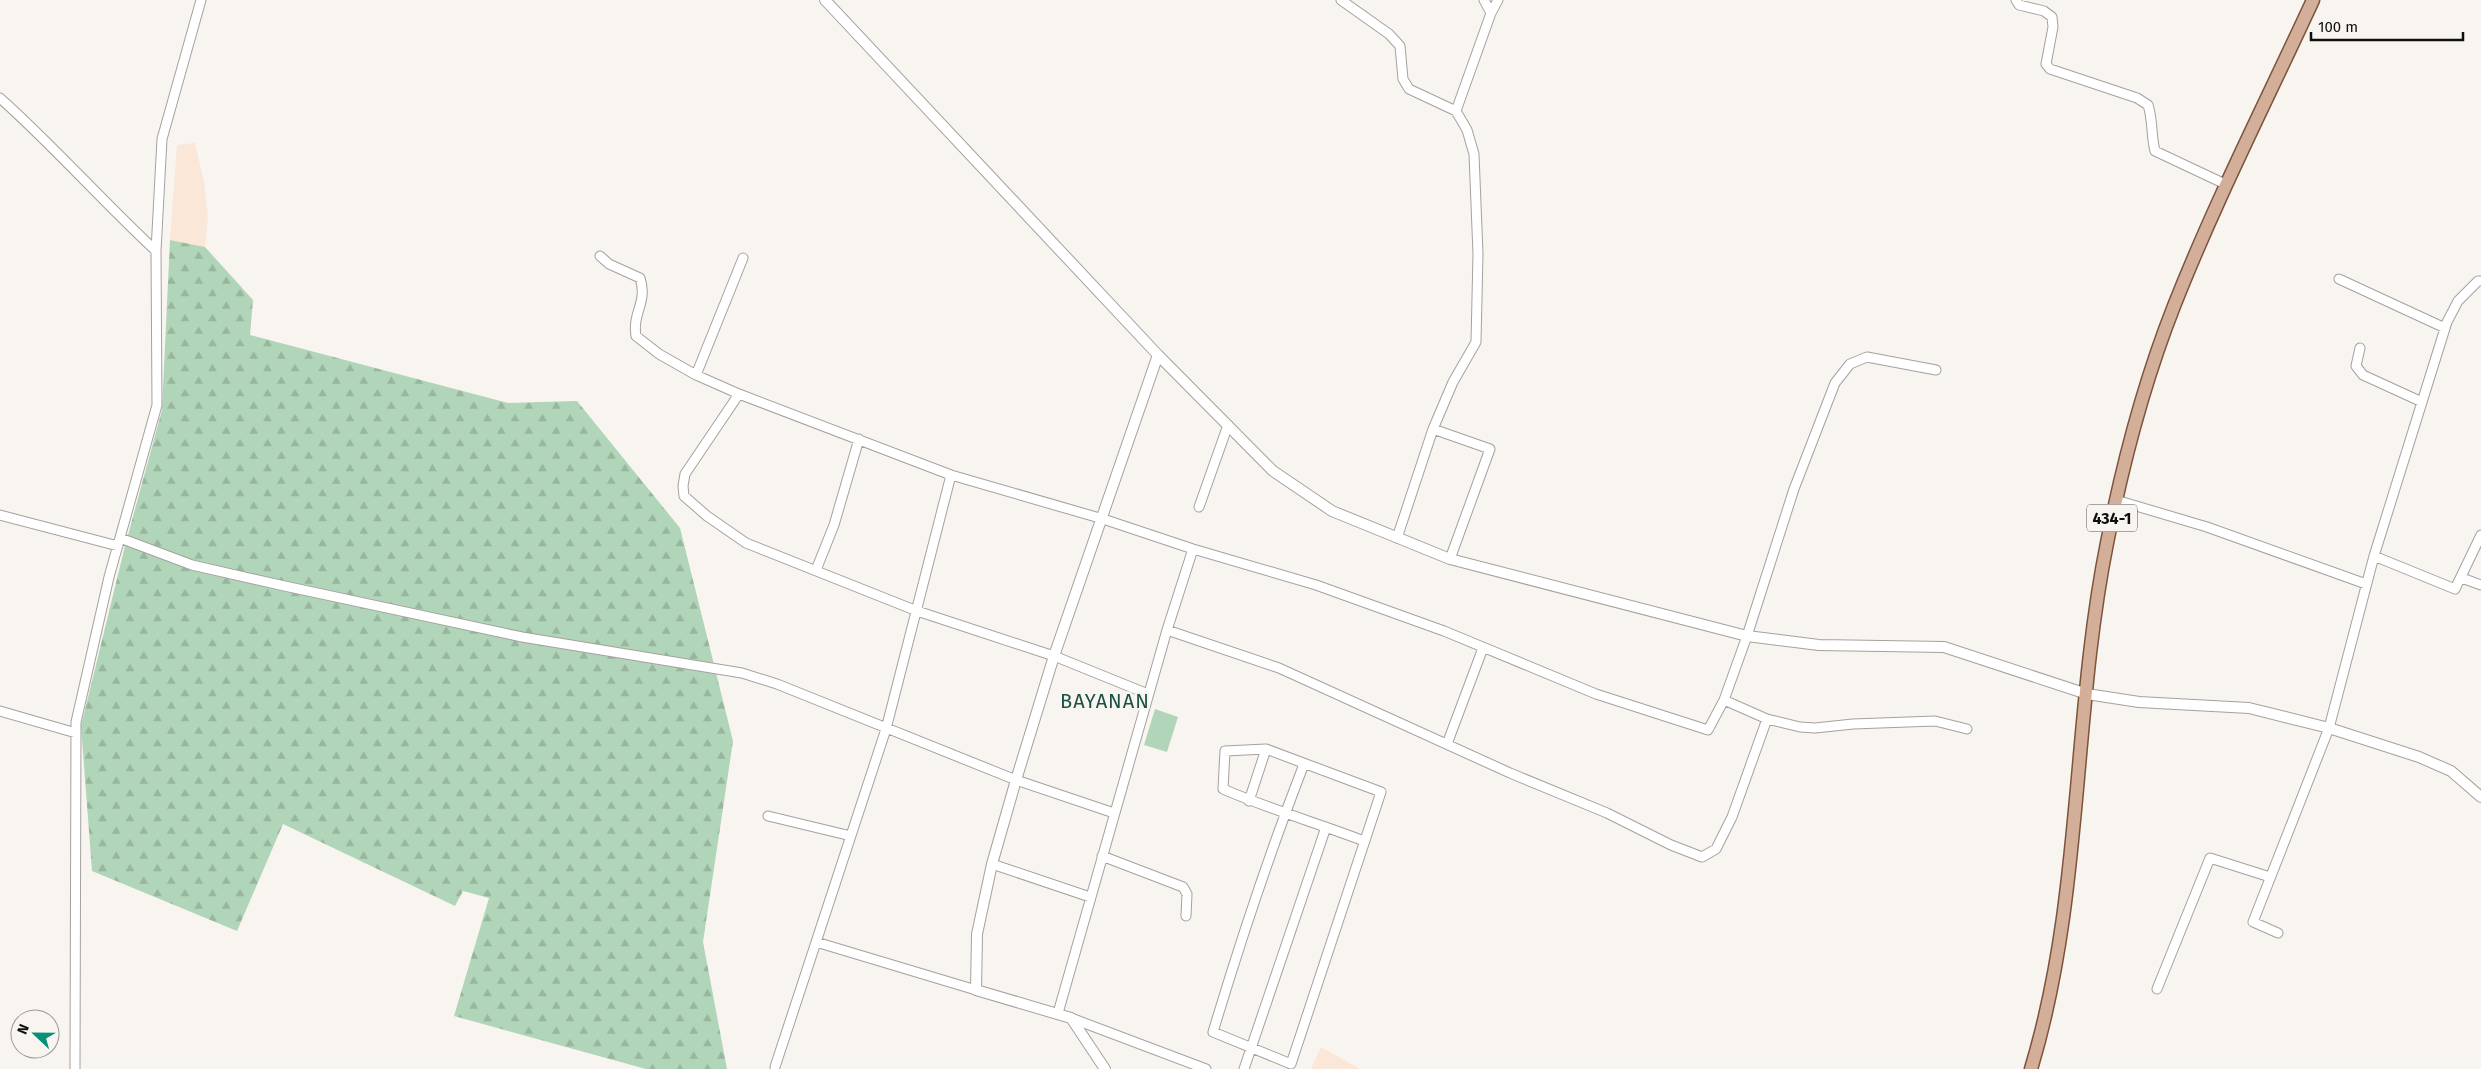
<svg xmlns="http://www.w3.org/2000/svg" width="2481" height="1069" font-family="'Fira Sans',sans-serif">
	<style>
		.education { fill: #fbe7d7 }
		.grass { fill: #b1d5b8 }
		.forest { fill: url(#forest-firs) }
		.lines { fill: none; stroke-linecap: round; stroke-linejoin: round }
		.minor-casing { stroke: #a5a19e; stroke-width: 11 }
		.tertiary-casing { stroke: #a5a19e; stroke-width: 12 }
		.primary-casing { stroke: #7c543d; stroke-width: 15 }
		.minor { stroke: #fff; stroke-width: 9 }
		.tertiary { stroke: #fff; stroke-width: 10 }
		.primary { stroke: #d3af9a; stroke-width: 12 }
		.labels { text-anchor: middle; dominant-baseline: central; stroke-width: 5; stroke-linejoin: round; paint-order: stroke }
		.shield { fill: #f8f4f0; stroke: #565452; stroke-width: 1 }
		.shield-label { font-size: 16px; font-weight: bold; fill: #100f0e }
		.quarter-label { font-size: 20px; letter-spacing: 1px; fill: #1b5044; stroke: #f8f4f0 }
	</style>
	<defs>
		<pattern id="forest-firs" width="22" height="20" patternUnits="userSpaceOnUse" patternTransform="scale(1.25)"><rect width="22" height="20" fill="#b1d5b8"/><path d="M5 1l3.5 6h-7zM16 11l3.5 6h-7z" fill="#97b69d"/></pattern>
	</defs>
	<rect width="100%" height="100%" fill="#f8f4f0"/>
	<path class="education" d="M 195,143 L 204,182 L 208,216 L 205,247 L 170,240 L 177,145 Z
		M 1321,1047 L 1360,1069 L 1311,1069 Z"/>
	<path class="grass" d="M 1155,709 L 1178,717 L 1167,752 L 1144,745 Z"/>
	<path class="forest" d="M 170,240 L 205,247 L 253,300 L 250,335 L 508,403 L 577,401 L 680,528 L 733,741 L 703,942 L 727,1069 L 646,1069 L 454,1016 L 489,898 L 463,891 L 455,906 L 283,824 L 237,931 L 92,871 L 81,726 L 125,546 L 162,410 Z"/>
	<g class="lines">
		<defs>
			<path id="minor" d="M 1341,0 L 1389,34 L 1400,46 L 1403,79 L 1409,89 L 1456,111 L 1467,130 L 1474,154 L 1478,254 L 1476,342 L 1453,382 L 1433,429 L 1397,538
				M 1484,0 L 1491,13
				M 2016,0 L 2019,5 L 2044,11 L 2052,17 L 2053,27 L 2046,64 L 2050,69 L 2137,98 L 2148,105 C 2153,120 2151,136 2155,151 L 2225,184
				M 0,98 C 54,146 102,201 156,251
				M 1456,111 L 1491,13 L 1498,0
				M 600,256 L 609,264 L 640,278 C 648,303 632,312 636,336 L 659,354 L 696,375 L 739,394 L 951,475 L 1103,519 L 1193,549 L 1316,585 L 1444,631 L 1596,694 L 1708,730 L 1724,700 L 1767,719 L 1800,727 L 1815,728 L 1853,724 L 1935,721 L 1967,729
				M 2339,279 L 2445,328
				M 2360,348 L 2356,366 L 2363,375 L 2422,402
				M 696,375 L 743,258
				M 739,394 L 685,474 L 683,486 L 684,496 L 707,516 L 746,543 L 917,611 L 1054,656 L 1148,694
				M 1433,429 L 1490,449 L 1450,559
				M 2116,500 L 2207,527 L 2366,584
				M 1199,507 L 1228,425
				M 0,515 L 118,546
				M 120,538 L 192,565 L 280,585 L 522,637 L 742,673 L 777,684 L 1016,780 L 1114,813
				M 2374,556 L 2455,589 L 2481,535
				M 816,570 L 834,525 L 859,439
				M 2462,578 L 2481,585
				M 1167,630 L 1279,668 L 1510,773 L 1607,813 L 1671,845 L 1702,857 L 1716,849 L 1732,817 L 1767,719
				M 1724,700 L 1747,636 L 1794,489 L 1835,383 L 1850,364 L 1867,357 L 1936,370
				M 0,711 L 76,733
				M 1447,744 L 1483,648
				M 1304,764 C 1270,852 1240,942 1213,1032 L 1291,1064 L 1381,792 L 1266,749 L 1225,751 L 1223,789 C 1269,809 1317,823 1364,841
				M 1249,801 L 1266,749
				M 768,816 L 851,836
				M 1102,856 L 1183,887 L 1187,894 L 1186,916
				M 992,864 L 1090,897
				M 2278,933 L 2253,922 L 2329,728 L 2374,556 L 2447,322 L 2458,301 L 2478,281 L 2481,281
				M 816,942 L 976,990
				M 2157,989 L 2210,858 L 2270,877
				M 1058,1013 L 1167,630 L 1193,549
				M 1071,1018 L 1206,1069
				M 775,1067 L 886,729 L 951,475
				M 75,1069 L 76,722 L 109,577 L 157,405 L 156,251 L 162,139 L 201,0
				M 1244,1069 L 1326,827"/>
			<path id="tertiary" d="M 825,0 L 1158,355 L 1273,471 L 1332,511 L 1450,559 L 1747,636 L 1819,645 L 1944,647 L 2087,694 L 2139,702 L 2249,708 L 2329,728 L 2419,757 L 2451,771 L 2481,797
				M 1105,1069 L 1071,1018 L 976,990 L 977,934 L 992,864 L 1016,780 L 1054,656 L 1158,355"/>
			<path id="primary" d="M 2031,1069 C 2083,897 2072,717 2107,543 C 2123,462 2144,382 2174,306 C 2215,202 2266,102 2313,0"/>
		</defs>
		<use href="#minor" class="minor-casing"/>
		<use href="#tertiary" class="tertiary-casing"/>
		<use href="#primary" class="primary-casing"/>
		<use href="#minor" class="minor"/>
		<use href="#tertiary" class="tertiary"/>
		<use href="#primary" class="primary"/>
	</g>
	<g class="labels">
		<rect class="shield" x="2087" y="504.5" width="50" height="27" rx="4"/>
		<g class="shield-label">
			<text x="2112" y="518">434-1</text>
		</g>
		<g class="quarter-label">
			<text x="1105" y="701">BAYANAN</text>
		</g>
	</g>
	<g transform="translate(35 1034) rotate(292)"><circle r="24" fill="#f8f4f0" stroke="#9b9896"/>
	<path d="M0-4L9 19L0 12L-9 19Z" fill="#0a9078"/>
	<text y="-8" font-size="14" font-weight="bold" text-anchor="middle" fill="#100f0e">N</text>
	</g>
	<path d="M2311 32v8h152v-8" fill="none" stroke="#100f0e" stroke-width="2.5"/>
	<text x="2318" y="32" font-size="15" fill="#100f0e" stroke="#f8f4f0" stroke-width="4" paint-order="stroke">100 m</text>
</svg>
